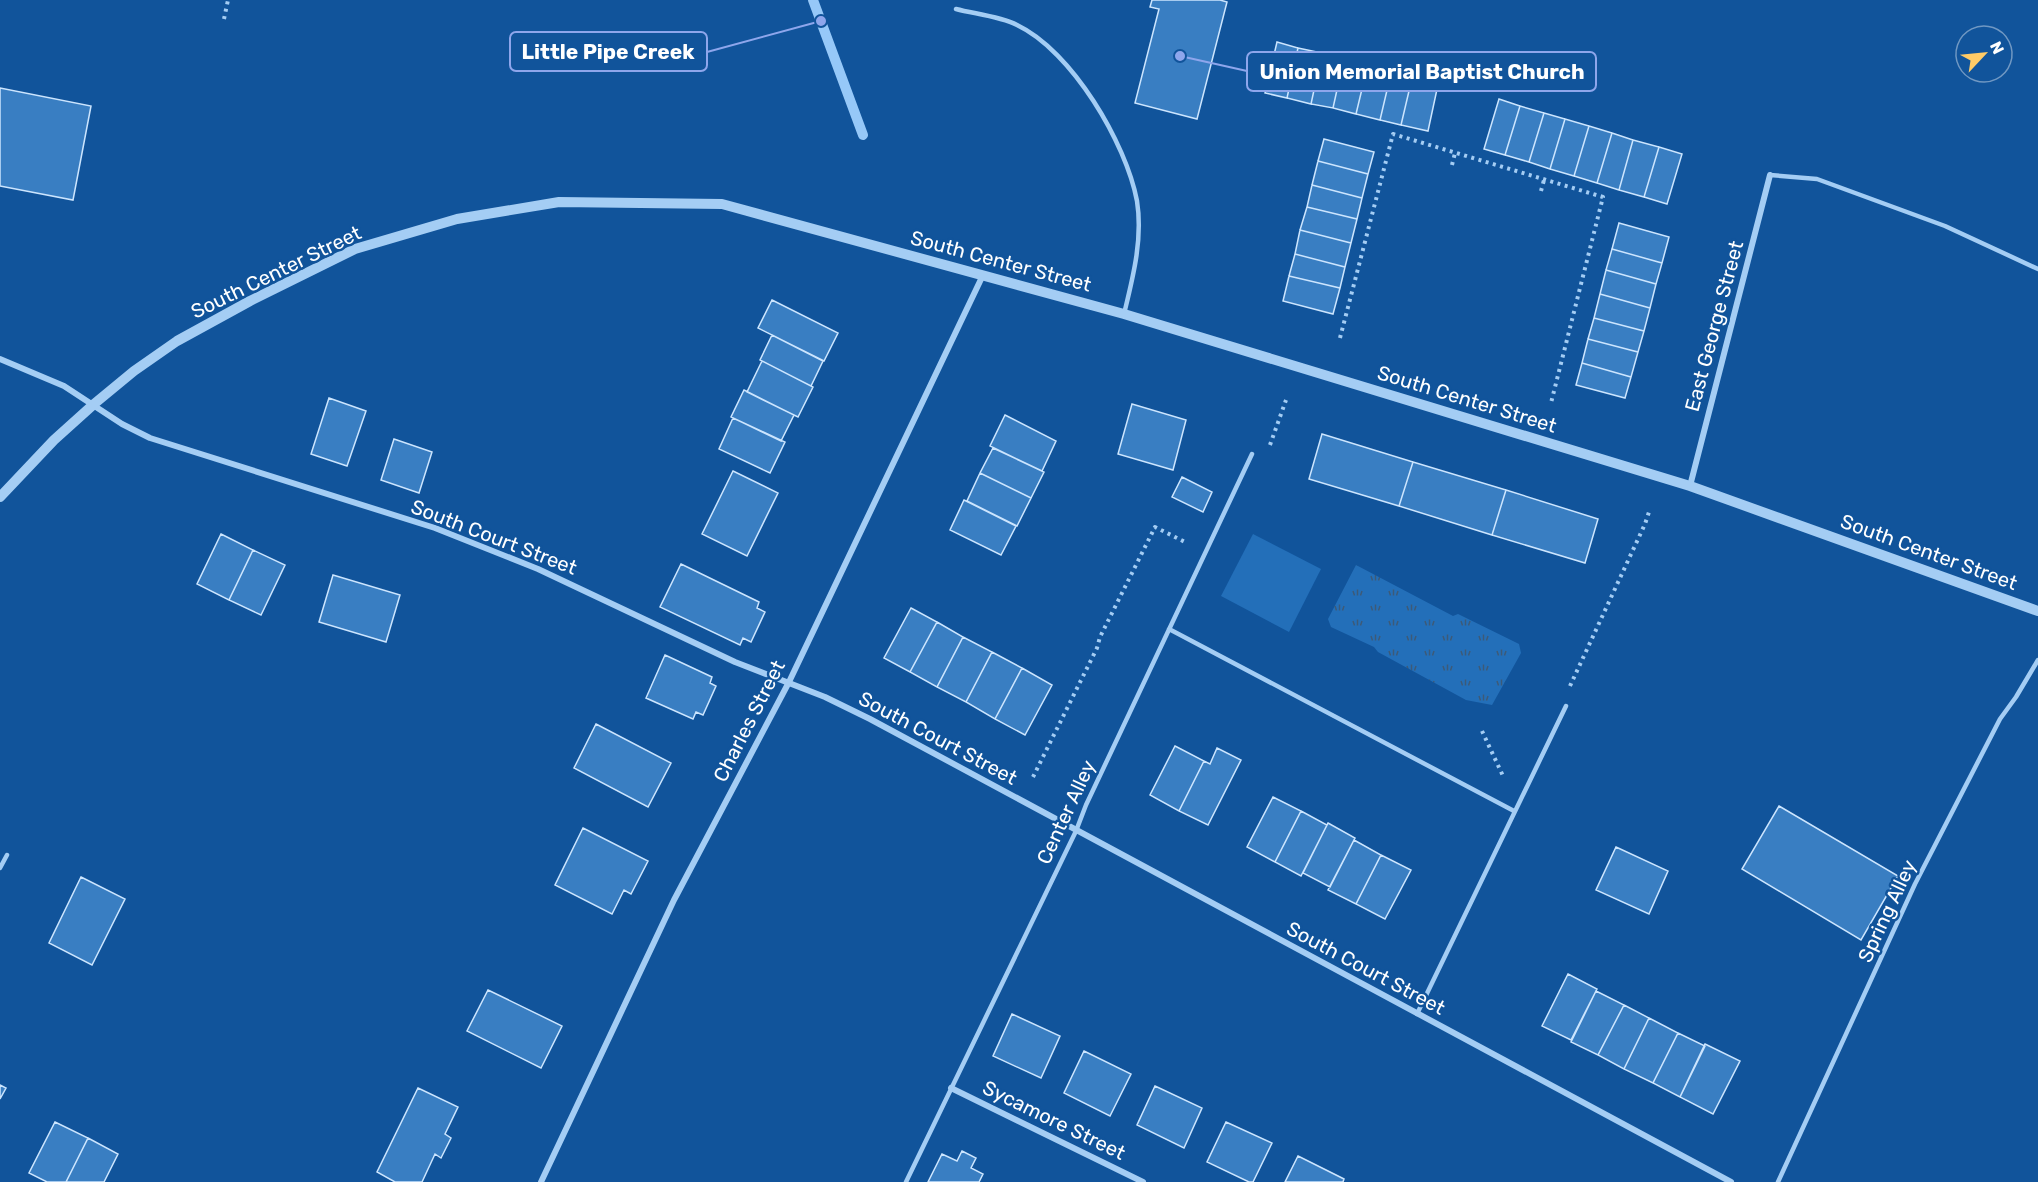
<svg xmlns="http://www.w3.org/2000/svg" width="2038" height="1182" font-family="Rubik,sans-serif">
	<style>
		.grass { fill: url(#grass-tufts) }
		.pitch { fill: #236fb9 }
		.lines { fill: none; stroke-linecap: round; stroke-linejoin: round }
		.stream { stroke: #96c8f8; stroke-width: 10 }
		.building { fill: #397ec2; stroke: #cce5fe; stroke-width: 1.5 }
		.path { stroke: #a4cdf4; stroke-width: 4; stroke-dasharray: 3 4.5; stroke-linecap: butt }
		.service { stroke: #a4cdf4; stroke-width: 4.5 }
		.minor { stroke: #a4cdf4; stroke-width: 6 }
		.tertiary { stroke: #a4cdf4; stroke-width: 10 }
		.labels { text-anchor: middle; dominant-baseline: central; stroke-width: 5; stroke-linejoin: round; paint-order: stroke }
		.street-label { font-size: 20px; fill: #fff; stroke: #11549b }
		.leader { fill: none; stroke: #8ea6ec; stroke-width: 2 }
		.callout-dot { fill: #8ea6ec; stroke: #11549b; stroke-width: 2 }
		.callout { fill: #11549b; stroke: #8ea6ec; stroke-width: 2 }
		.callout-label { font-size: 21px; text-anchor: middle; font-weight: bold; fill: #fff }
	</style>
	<defs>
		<pattern id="grass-tufts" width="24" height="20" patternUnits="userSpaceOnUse" patternTransform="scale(1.5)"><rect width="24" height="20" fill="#236fb9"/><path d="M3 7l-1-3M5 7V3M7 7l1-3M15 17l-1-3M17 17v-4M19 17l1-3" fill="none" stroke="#3c5a78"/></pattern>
	</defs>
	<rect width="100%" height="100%" fill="#11549b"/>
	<path class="grass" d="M 1356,565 L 1453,616 L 1458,614 L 1519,644 L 1521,653 L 1492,705 L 1466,700 L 1378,652 L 1374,647 L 1331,627 L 1328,619 Z"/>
	<path class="pitch" d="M 1253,534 L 1321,569 L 1289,632 L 1221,596 Z"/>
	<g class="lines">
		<path class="stream" d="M 813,0 L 863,135"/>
	</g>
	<path class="building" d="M 1152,0 L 1220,0 L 1227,2 L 1197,119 L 1135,103 L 1159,9 L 1150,7 Z
		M 1277,42 L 1298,48 L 1287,98 L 1265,93 Z
		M 1298,48 L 1322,53 L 1311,104 L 1287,98 Z
		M 1322,53 L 1344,58 L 1333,108 L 1311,104 Z
		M 1344,58 L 1368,64 L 1356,114 L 1333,108 Z
		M 1368,64 L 1392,69 L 1380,120 L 1356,114 Z
		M 1392,69 L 1413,74 L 1401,125 L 1380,120 Z
		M 1413,74 L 1439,80 L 1428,131 L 1401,125 Z
		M 0,88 L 91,106 L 73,200 L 0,186 Z
		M 1499,99 L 1520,106 L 1505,155 L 1484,149 Z
		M 1520,106 L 1544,113 L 1529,162 L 1505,155 Z
		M 1544,113 L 1565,119 L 1550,169 L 1529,162 Z
		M 1565,119 L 1589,126 L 1574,176 L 1550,169 Z
		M 1589,126 L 1612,133 L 1597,183 L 1574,176 Z
		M 1612,133 L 1633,140 L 1619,190 L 1597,183 Z
		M 1324,139 L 1374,152 L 1368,174 L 1318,161 Z
		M 1633,140 L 1659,147 L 1644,197 L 1619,190 Z
		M 1659,147 L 1682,154 L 1667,204 L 1644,197 Z
		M 1318,161 L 1368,174 L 1362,198 L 1312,185 Z
		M 1312,185 L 1362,198 L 1357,219 L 1307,207 Z
		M 1307,207 L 1357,219 L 1351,243 L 1300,230 Z
		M 1619,223 L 1669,237 L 1662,263 L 1612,249 Z
		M 1300,230 L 1351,243 L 1345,267 L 1295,254 Z
		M 1612,249 L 1662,263 L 1656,284 L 1606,270 Z
		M 1295,254 L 1345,267 L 1340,288 L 1289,276 Z
		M 1606,270 L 1656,284 L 1650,308 L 1600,294 Z
		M 1289,276 L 1340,288 L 1333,314 L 1283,301 Z
		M 1600,294 L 1650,308 L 1644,331 L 1594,318 Z
		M 772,300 L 838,333 L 824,361 L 758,328 Z
		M 1594,318 L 1644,331 L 1638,352 L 1588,339 Z
		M 772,335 L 823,361 L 811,386 L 760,360 Z
		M 1588,339 L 1638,352 L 1631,377 L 1582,363 Z
		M 762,361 L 813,387 L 798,417 L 747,392 Z
		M 1582,363 L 1631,377 L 1625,398 L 1576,385 Z
		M 744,390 L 794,415 L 781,441 L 731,417 Z
		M 329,398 L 366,411 L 347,466 L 311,454 Z
		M 1132,404 L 1186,420 L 1173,470 L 1118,454 Z
		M 1005,415 L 1056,441 L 1042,471 L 990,446 Z
		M 733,418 L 785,442 L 770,473 L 719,449 Z
		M 1322,434 L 1413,462 L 1399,506 L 1309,479 Z
		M 394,439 L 432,452 L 419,493 L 381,480 Z
		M 993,448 L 1044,472 L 1031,498 L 980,473 Z
		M 1413,462 L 1506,490 L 1492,535 L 1399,506 Z
		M 733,471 L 778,493 L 747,556 L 702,534 Z
		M 980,473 L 1031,498 L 1017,526 L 967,501 Z
		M 1182,477 L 1212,492 L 1203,512 L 1172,497 Z
		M 1506,490 L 1598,519 L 1585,563 L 1492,535 Z
		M 964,500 L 1016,526 L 1001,555 L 950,530 Z
		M 221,534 L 253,550 L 229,600 L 197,584 Z
		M 253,550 L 285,565 L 261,615 L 229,600 Z
		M 681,564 L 759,602 L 757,608 L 765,612 L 751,642 L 743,638 L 740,645 L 660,607 Z
		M 333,575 L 400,595 L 386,642 L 319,622 Z
		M 911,608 L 937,622 L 910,672 L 884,658 Z
		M 937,622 L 963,637 L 937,687 L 910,672 Z
		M 963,637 L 992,652 L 966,702 L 937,687 Z
		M 992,652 L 1022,668 L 995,719 L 966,702 Z
		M 665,655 L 712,677 L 710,683 L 716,686 L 703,715 L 696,712 L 693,719 L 646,698 Z
		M 1022,668 L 1052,685 L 1025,735 L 995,719 Z
		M 596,724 L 671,763 L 648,807 L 574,768 Z
		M 1175,746 L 1204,761 L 1179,811 L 1150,795 Z
		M 1217,748 L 1241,760 L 1208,825 L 1179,811 L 1204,761 L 1210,764 Z
		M 1273,797 L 1301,811 L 1275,862 L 1247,847 Z
		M 1779,806 L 1898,876 L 1861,940 L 1742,869 Z
		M 1301,811 L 1327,825 L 1301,876 L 1275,862 Z
		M 1328,823 L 1355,838 L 1330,887 L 1303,873 Z
		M 583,828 L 648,861 L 631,894 L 624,890 L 612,914 L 555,885 Z
		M 1354,840 L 1381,855 L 1356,904 L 1328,890 Z
		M 1616,847 L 1668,871 L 1649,914 L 1596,890 Z
		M 1381,855 L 1411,870 L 1385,919 L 1356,904 Z
		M 81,877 L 125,899 L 92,965 L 49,943 Z
		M 1568,974 L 1597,989 L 1571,1040 L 1542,1026 Z
		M 488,990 L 562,1026 L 541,1068 L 467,1031 Z
		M 1596,991 L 1624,1005 L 1598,1055 L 1571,1042 Z
		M 1624,1005 L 1649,1018 L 1624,1069 L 1598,1055 Z
		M 1012,1014 L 1060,1036 L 1041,1078 L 993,1056 Z
		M 1649,1018 L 1678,1033 L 1653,1083 L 1624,1069 Z
		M 1678,1033 L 1705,1046 L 1680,1097 L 1653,1083 Z
		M 1705,1044 L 1740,1061 L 1713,1114 L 1680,1097 Z
		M 1084,1051 L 1131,1074 L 1110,1116 L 1064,1093 Z
		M 0,1085 L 6,1088 L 0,1099 Z
		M 1155,1086 L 1202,1108 L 1184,1148 L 1137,1125 Z
		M 418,1088 L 458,1107 L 445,1134 L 451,1138 L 441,1158 L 435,1154 L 422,1182 L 395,1182 L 377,1172 Z
		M 55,1122 L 88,1138 L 66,1182 L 47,1182 L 29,1173 Z
		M 1226,1122 L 1272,1143 L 1253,1182 L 1249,1182 L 1207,1162 Z
		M 88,1138 L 118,1154 L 104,1182 L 66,1182 Z
		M 962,1151 L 976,1158 L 971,1168 L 983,1174 L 979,1182 L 928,1182 L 942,1154 L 957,1161 Z
		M 1298,1156 L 1344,1179 L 1343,1182 L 1285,1182 Z"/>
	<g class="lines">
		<path class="path" d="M 224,19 L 228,0
			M 1452,165 L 1455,153
			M 1541,191 L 1544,180
			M 1340,338 L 1393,134 L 1603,197 L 1551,403
			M 1270,445 L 1286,400
			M 1570,686 L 1645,524 L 1649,512
			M 1482,731 L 1503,776
			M 1033,777 L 1097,648 L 1100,637 L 1155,527 L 1187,543"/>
		<path class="service" d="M 956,9 C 975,14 999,16 1017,25 C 1072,51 1126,143 1137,201 C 1143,239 1133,277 1124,314
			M 1770,175 L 1817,179 L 1945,226 L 2038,269
			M 1169,629 L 1514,811
			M 0,868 L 7,855
			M 1417,1014 L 1566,706
			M 906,1182 L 1076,831 L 1086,805 L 1252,454
			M 1778,1182 L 1915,884 L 2000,719 L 2016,697 L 2038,660"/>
		<path class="minor" d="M 0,359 L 64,386 L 122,424 L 150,438 L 435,528 L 538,569 L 735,662 L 825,697 L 870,719 L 1731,1182
			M 1690,486 L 1770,175
			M 951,1088 L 1143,1182
			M 541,1182 L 674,900 L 789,682 L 983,275"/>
		<path class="tertiary" d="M 0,497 L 54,440 L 94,404 L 134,371 L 177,341 L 250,301 L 355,249 L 457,219 L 559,202 L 722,204 L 1124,314 L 1690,486 L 2038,611"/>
	</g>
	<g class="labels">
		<g class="street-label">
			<text transform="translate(1001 261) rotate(15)">South Center Street</text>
			<text transform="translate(276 272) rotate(-26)">South Center Street</text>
			<text transform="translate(1714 326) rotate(-75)">East George Street</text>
			<text transform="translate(1467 399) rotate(17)">South Center Street</text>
			<text transform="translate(494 537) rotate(21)">South Court Street</text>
			<text transform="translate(1929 552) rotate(20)">South Center Street</text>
			<text transform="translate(749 721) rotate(-63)">Charles Street</text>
			<text transform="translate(938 738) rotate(28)">South Court Street</text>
			<text transform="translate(1066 812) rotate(-65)">Center Alley</text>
			<text transform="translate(1887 911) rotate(-65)">Spring Alley</text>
			<text transform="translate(1366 968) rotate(28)">South Court Street</text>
			<text transform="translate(1054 1120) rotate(26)">Sycamore Street</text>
		</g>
	</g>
	<path class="leader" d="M821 21L707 52M1180 56L1247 71"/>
	<g class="callout-dot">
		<circle cx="821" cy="21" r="6"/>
		<circle cx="1180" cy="56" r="6"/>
	</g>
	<g class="callout">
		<rect x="510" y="32" width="197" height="39" rx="6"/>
		<rect x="1247" y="52" width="349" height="39" rx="6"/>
	</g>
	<g class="callout-label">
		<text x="608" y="59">Little Pipe Creek</text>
		<text x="1422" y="79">Union Memorial Baptist Church</text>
	</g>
	<g transform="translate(1984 54) rotate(64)"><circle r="28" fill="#11549b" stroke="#7098c3" stroke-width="1.5"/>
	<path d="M0-4.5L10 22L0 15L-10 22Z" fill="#ffcb67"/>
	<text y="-9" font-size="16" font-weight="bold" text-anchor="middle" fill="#ffffff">N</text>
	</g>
</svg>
